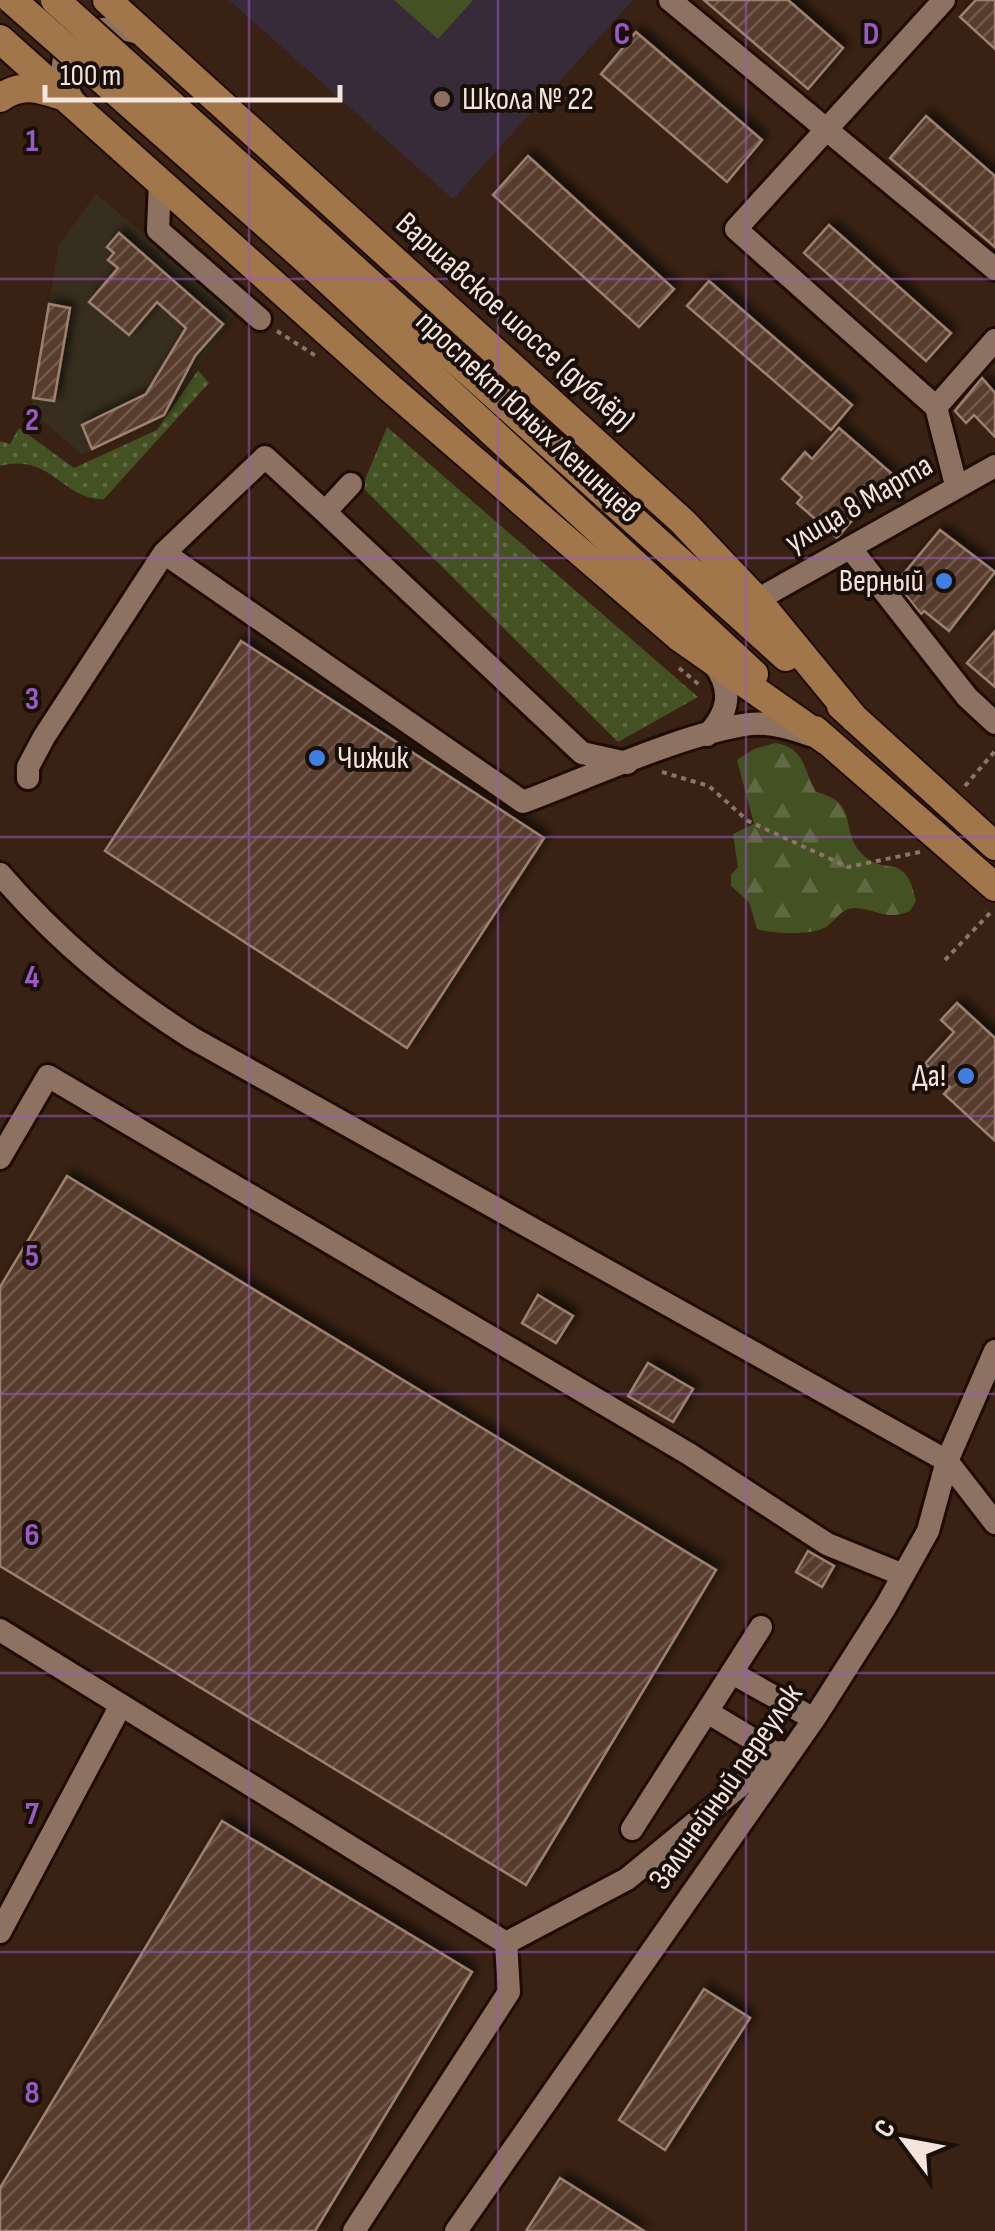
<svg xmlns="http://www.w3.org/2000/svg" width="995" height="2231" font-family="'Sofia Sans Condensed',sans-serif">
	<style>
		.commercial { fill: #382e1f }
		.education { fill: #372b39 }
		.grass { fill: url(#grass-dots) }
		.forest { fill: url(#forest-firs) }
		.pitch { fill: #435123 }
		.building { fill: url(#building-hatch); stroke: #9d816f; stroke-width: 2.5; filter: url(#shadow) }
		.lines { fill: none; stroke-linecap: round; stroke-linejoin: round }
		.minor-casing { stroke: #200b01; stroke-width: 28 }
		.major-casing { stroke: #200b01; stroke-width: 32 }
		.path { stroke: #897569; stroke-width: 4; stroke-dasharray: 5 5; stroke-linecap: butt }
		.minor { stroke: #8e7261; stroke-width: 22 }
		.major { stroke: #a1764a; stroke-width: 28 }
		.major-bridge-casing { stroke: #200b01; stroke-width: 32; stroke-linecap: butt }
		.major-bridge { stroke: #a1764a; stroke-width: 28 }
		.grid { fill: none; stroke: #995ac6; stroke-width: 2.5; stroke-opacity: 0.55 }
		.education-dot { fill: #8d6e63; stroke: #190f08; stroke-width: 4 }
		.shop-dot { fill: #3f7fe0; stroke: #190f08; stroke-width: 4 }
		.labels { text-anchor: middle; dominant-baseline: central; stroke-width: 8; stroke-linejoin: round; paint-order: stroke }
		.poi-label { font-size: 32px; fill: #f4e4db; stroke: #190f08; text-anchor: start }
		.street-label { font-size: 32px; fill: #f4e4db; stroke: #190f08 }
		.grid-label { font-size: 32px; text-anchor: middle; font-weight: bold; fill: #995ac6; stroke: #190f08; stroke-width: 8; stroke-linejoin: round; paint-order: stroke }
	</style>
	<defs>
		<pattern id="grass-dots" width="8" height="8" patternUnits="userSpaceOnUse" patternTransform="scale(2.5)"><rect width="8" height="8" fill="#435123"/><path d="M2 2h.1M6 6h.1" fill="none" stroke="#5f6a42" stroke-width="1.8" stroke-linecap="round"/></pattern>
		<pattern id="forest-firs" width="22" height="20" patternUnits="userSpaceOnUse" patternTransform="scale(2.5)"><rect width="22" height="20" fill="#435123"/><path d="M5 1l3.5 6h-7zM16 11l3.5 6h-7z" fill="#5f6a42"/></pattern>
		<pattern id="building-hatch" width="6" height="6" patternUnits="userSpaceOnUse" patternTransform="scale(2.5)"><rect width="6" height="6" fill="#583e2f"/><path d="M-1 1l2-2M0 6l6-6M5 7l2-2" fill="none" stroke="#715a4d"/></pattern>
		<filter id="shadow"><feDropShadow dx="5.5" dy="-5.5" stdDeviation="5" flood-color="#0009"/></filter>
	</defs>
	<rect width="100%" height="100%" fill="#392213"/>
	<path class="commercial" d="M 96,194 L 236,311 L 165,414 L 82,454 L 31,411 L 59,245 Z"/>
	<path class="education" d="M 229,0 L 633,0 L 453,199 Z"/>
	<path class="grass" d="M 198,370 L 209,383 L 104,499 C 63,501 51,452 0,466 L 0,441 L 10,444 L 19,428 L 74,468 L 157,430 Z
		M 387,427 L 698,697 L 618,742 L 362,487 Z"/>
	<path class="forest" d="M 775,743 C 806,748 803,770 816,792 C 860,803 839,827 861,853 C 885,879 905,848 916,901 L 910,911 C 887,921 876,909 855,908 C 839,908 834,925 822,929 C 805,935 774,934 757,929 L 749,902 L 731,886 L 731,875 L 738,867 L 733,834 L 754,824 L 737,760 L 754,749 Z"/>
	<path class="pitch" d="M 394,0 L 473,0 L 438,39 Z"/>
	<path class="building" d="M 704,0 L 788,0 L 843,48 L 808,89 Z
		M 976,0 L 995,0 L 995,49 L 960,17 Z
		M 636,32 L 762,140 L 727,182 L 601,74 Z
		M 926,116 L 995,176 L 995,247 L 890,158 Z
		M 528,156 L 674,289 L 639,327 L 493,195 Z
		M 829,225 L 951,333 L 926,361 L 804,253 Z
		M 119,233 L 223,324 L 195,356 L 164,415 L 92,449 L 82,425 L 146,394 L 186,328 L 157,302 L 129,335 L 89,302 L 118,268 L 108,260 L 114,253 L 107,247 Z
		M 709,281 L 852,405 L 831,430 L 687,306 Z
		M 49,304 L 70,308 L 54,401 L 33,398 Z
		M 982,378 L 995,393 L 995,437 L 974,415 L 966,423 L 955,411 Z
		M 839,428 L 892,474 L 837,538 L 797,503 L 802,497 L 782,479 L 805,452 L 812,459 Z
		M 940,530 L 995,572 L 949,631 L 924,611 L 921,614 L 896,583 Z
		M 995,631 L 995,687 L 967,663 Z
		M 241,641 L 544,838 L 407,1048 L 105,851 Z
		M 957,1003 L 995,1038 L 995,1141 L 944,1094 L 950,1087 L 925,1064 L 954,1032 L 941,1020 Z
		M 67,1176 L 716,1570 L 526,1885 L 0,1566 L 0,1287 Z
		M 538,1295 L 573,1316 L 556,1343 L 522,1323 Z
		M 648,1363 L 693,1389 L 673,1422 L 628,1396 Z
		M 808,1551 L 834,1566 L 822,1587 L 796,1572 Z
		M 222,1821 L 472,1972 L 315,2231 L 0,2231 L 0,2188 Z
		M 704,1989 L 750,2018 L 665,2150 L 619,2120 Z
		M 560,2178 L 644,2231 L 526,2231 Z"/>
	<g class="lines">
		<defs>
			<path id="minor" d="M 670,0 L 995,269
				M 944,0 L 736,229 L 936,407 L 956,485
				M 75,103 C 39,46 90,14 144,35
				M 160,181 L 158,230 L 260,319
				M 936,407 L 995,340
				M 351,484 L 325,512 L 582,753 L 627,763
				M 851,549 L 967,697 L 995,723
				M 164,553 L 523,802 C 588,778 684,733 750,724 C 771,722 791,728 810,735
				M 757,600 L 995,466
				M 707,735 C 729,713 733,690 714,664
				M 28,778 L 28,767 L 44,737 L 164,553 L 265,457 L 325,512
				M 0,874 C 57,940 118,991 192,1038 L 947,1461 L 995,1523
				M 0,1158 L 48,1076 L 689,1454 L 827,1544 L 903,1575
				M 0,1630 L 506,1943
				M 734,1674 L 814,1719
				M 709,1713 L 777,1754
				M 632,1829 L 761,1627
				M 0,1932 L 121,1705
				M 506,1943 L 627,1879 L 781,1752
				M 354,2231 L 509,1992 L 506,1943
				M 456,2231 L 814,1719 L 886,1606 L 928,1531 L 947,1461 L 995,1351"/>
			<path id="major" d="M 107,0 L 683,522 L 757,600 L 854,718
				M 0,39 L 390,388 L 679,637 L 827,741
				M 0,98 C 21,83 38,88 62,96
				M 319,237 L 786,657
				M 302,256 L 754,674
				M 841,706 L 995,846
				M 815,730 L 995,887"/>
		</defs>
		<use href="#minor" class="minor-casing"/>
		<use href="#major" class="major-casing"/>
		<path class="path" d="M 277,331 L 319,358
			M 679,668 L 702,687
			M 662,772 L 709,786 L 748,821 L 848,867 L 920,852
			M 965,786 L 995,751
			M 945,960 L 990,913 L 986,910"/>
		<use href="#minor" class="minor"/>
		<use href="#major" class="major"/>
		<defs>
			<path id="major-bridge" d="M 12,0 L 302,256
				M 55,0 L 319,237"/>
		</defs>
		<use href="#major-bridge" class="major-bridge-casing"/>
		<use href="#major-bridge" class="major-bridge"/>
	</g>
	<path class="grid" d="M 249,0 L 249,2231M 498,0 L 498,2231M 746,0 L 746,2231M 0,279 L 995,279M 0,558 L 995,558M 0,837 L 995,837M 0,1116 L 995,1116M 0,1394 L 995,1394M 0,1673 L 995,1673M 0,1952 L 995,1952"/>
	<circle class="education-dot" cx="442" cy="99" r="10"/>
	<g class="shop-dot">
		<circle cx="944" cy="581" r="10"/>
		<circle cx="317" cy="758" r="10"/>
		<circle cx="966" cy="1076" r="10"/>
	</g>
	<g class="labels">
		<g class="poi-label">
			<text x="462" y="99">Школа № 22</text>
			<text x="924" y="581" text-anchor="end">Верный</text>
			<text x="337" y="758">Чижик</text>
			<text x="946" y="1076" text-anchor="end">Да!</text>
		</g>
		<g class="street-label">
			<text transform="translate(515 322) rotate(42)">Варшавское шоссе (дублёр)</text>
			<text transform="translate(528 417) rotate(43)">проспект Юных Ленинцев</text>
			<text transform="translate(859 504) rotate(-30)">улица 8 Марта</text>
			<text transform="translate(726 1787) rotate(-55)">Залинейный переулок</text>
		</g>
	</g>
	<g class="grid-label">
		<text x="622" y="44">C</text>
		<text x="871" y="44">D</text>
		<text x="32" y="151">1</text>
		<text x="32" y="430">2</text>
		<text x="32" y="709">3</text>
		<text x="32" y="987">4</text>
		<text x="32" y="1266">5</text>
		<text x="32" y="1545">6</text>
		<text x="32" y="1824">7</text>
		<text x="32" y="2103">8</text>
	</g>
	<g transform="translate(905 2141) rotate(302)" stroke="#190f08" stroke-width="8" paint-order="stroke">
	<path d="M0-8L18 38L0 25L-18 38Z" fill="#f4e4db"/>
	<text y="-15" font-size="28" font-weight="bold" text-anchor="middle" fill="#f4e4db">С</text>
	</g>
	<path d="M45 85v15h295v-15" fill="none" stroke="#f4e4db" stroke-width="5"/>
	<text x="60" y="85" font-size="30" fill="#f4e4db" stroke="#190f08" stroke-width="8" paint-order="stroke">100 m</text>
</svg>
